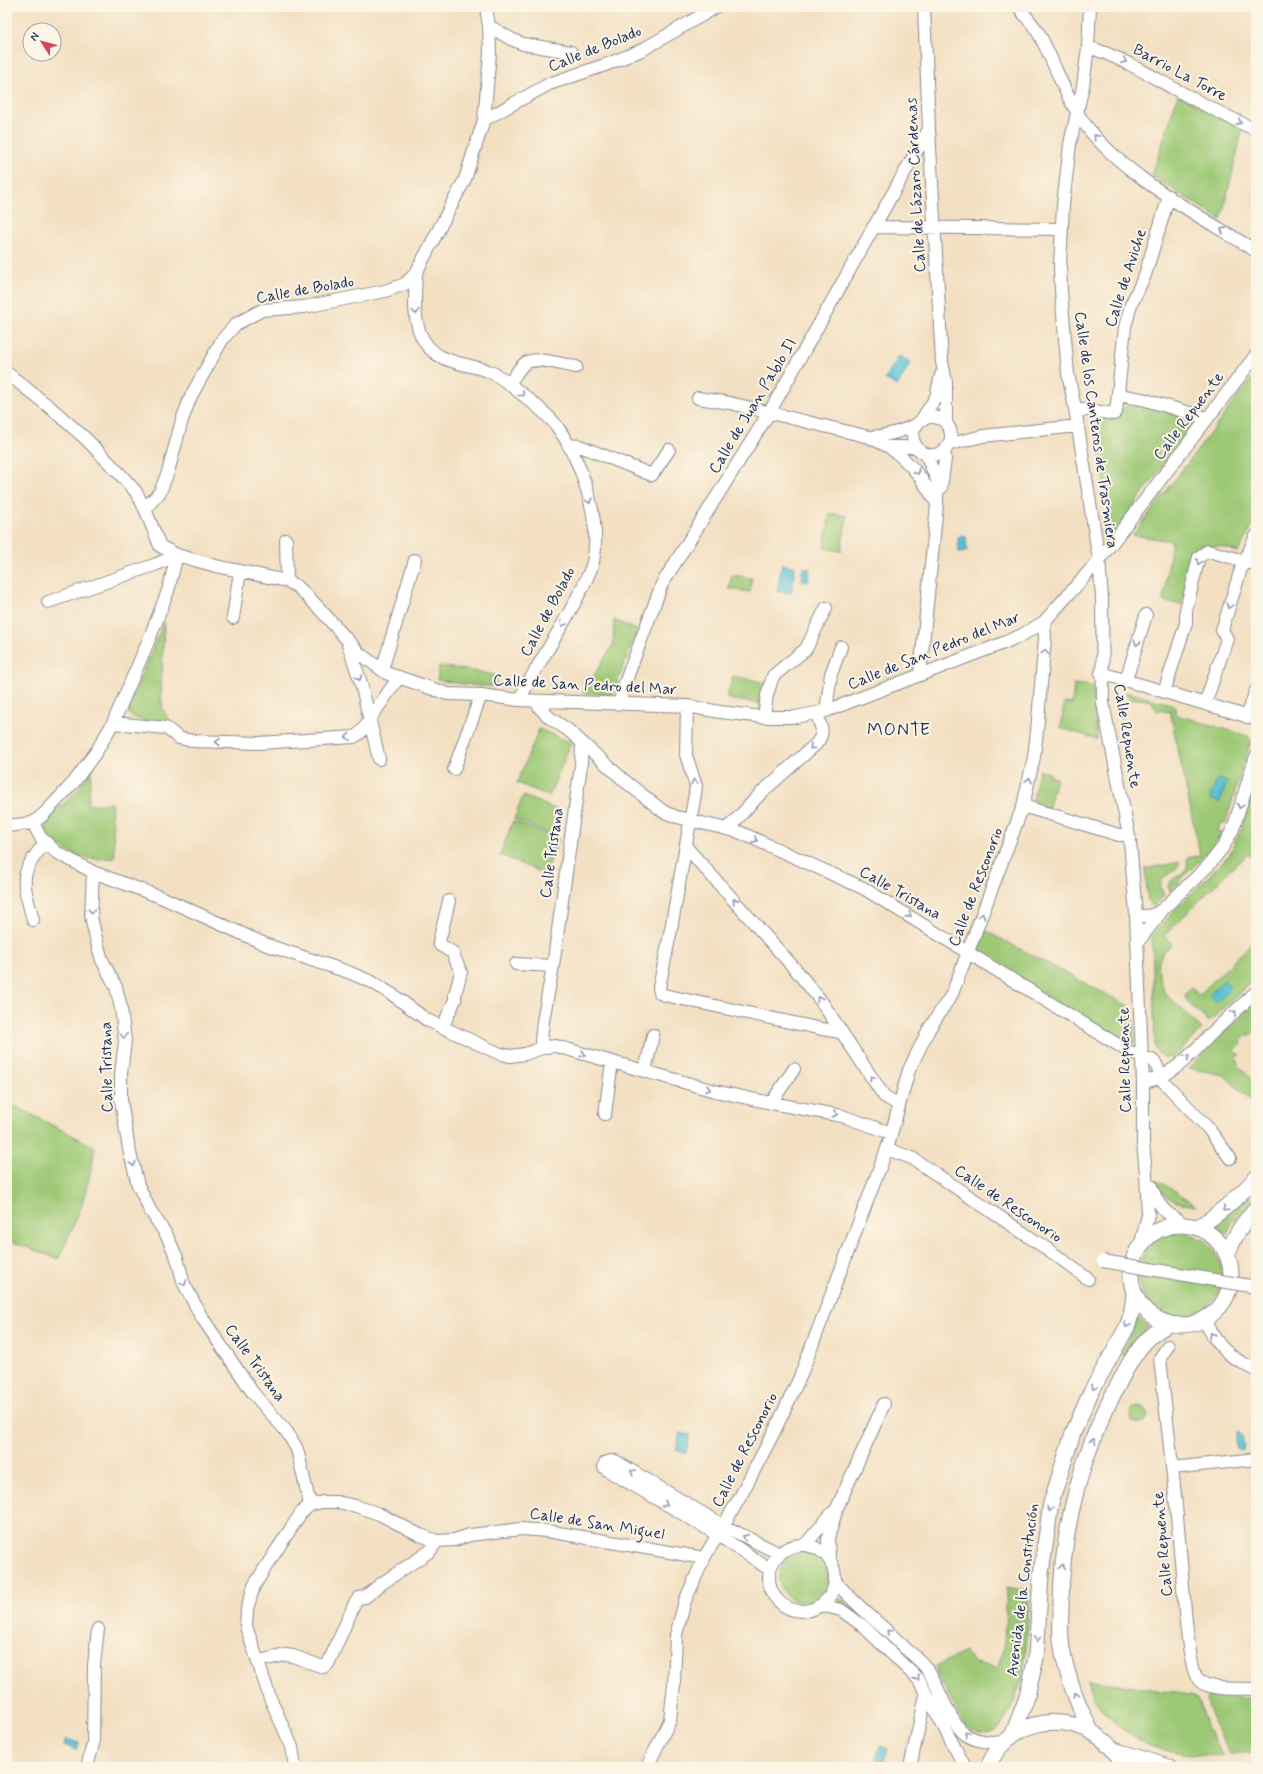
<svg xmlns="http://www.w3.org/2000/svg" width="1263" height="1774" font-family="Mynerve,sans-serif">
	<style>
		.green { fill: #9dc976; stroke: #5c7c6a }
		.water { fill: #58c1d5; stroke: #3a789a }
		.lines { fill: none; stroke-linecap: round; stroke-linejoin: round }
		.minor-casing { stroke: #878890; stroke-width: 14 }
		.major-casing { stroke: #878890; stroke-width: 17 }
		.minor { stroke: #fff; stroke-width: 12 }
		.major { stroke: #fff; stroke-width: 15 }
		.minor-bridge-casing { stroke: #878890; stroke-width: 14; stroke-linecap: butt }
		.minor-bridge { stroke: #fff; stroke-width: 12 }
		.oneway { stroke: #8d97ae }
		.labels { text-anchor: middle; dominant-baseline: central; stroke-width: 4; stroke-linejoin: round; paint-order: stroke }
		.street-label { font-size: 16px; fill: #1b2f5e; stroke: #fcf5e5 }
		.quarter-label { font-size: 18px; letter-spacing: 1px; fill: #1b2f5e; stroke: #fcf5e5 }
	</style>
	<rect width="100%" height="100%" fill="#fcf5e5"/>
	<filter id="ink" filterUnits="userSpaceOnUse"><feTurbulence type="fractalNoise" baseFrequency=".025" numOctaves="2"/><feDisplacementMap in="SourceGraphic" scale="8" xChannelSelector="R" yChannelSelector="G"/><feConvolveMatrix kernelMatrix="1 2 1 2 8 2 1 2 1" color-interpolation-filters="sRGB"/></filter>
	<filter id="wash" filterUnits="userSpaceOnUse"><feTurbulence type="fractalNoise" baseFrequency=".012" numOctaves="4" result="noise"/><feDisplacementMap in="SourceGraphic" scale="16" xChannelSelector="R" yChannelSelector="G"/><feGaussianBlur stdDeviation="0.9" result="paint"/><feColorMatrix in="noise" values="0 0 0 0 0 0 0 0 0 0 0 0 0 0 0 0 0 1.4 0 .05"/><feComposite in="paint" operator="in"/></filter>
	<g filter="url(#wash)">
		<rect width="100%" height="100%" fill="#f3e0c3"/>
		<path class="green" d="M 1178,95 L 1243,128 L 1221,220 L 1152,176 Z
			M 1256,373 L 1256,519 L 1238,552 L 1223,547 L 1200,545 L 1181,605 L 1163,601 L 1172,541 L 1133,535 Z
			M 1134,402 L 1196,421 L 1107,542 L 1101,533 L 1107,525 L 1106,515 L 1108,514 L 1095,419 L 1115,418 L 1128,403 Z
			M 830,513 L 847,516 L 841,551 L 824,548 Z
			M 732,575 L 752,578 L 750,592 L 729,589 Z
			M 614,620 L 637,630 L 613,694 L 583,693 L 613,645 Z
			M 164,622 L 161,696 L 163,709 L 171,725 C 163,724 132,721 129,713 C 127,711 129,707 129,704 Z
			M 439,666 L 480,672 L 497,676 L 495,686 L 478,686 L 437,680 Z
			M 733,676 L 767,683 L 762,704 L 728,699 L 727,697 Z
			M 1074,684 L 1093,686 L 1097,739 L 1061,728 L 1064,703 L 1072,704 Z
			M 1126,692 L 1175,705 L 1177,715 L 1248,736 L 1251,741 L 1225,824 L 1220,823 L 1217,831 L 1222,833 L 1214,845 L 1170,891 L 1168,886 C 1173,872 1190,880 1187,858 L 1200,855 L 1170,711 L 1164,712 L 1163,709 L 1157,711 L 1151,701 L 1130,698 L 1126,695 Z
			M 539,729 L 571,743 L 549,796 L 517,783 Z
			M 92,768 L 88,805 L 111,803 L 115,858 C 92,860 79,860 60,846 C 53,841 45,837 46,828 C 46,816 69,800 77,791 C 82,784 87,776 92,768 Z
			M 1039,770 L 1050,773 L 1050,777 L 1056,778 L 1048,810 L 1032,805 Z
			M 1256,782 L 1256,862 L 1248,854 L 1232,869 L 1230,868 L 1227,871 L 1228,872 L 1164,936 L 1172,944 L 1162,953 L 1157,966 L 1164,992 L 1202,1029 L 1174,1057 C 1165,1059 1159,1056 1155,1048 L 1152,934 L 1229,855 L 1241,830 Z
			M 523,796 L 561,811 L 552,834 L 514,819 Z
			M 513,821 L 559,839 L 545,874 L 500,855 Z
			M 1180,862 C 1177,873 1163,872 1160,886 L 1164,896 L 1154,906 L 1151,906 L 1148,900 L 1145,869 Z
			M 984,930 L 1132,1008 L 1134,1042 L 1129,1045 L 1115,1039 L 982,954 L 977,947 Z
			M 1256,939 L 1256,977 L 1209,1022 L 1189,1004 L 1185,996 L 1187,991 L 1191,988 L 1199,995 Z
			M 1256,1002 L 1256,1030 L 1250,1036 L 1248,1034 L 1240,1042 L 1242,1044 L 1235,1050 L 1240,1055 L 1236,1059 L 1239,1063 L 1238,1065 L 1256,1083 L 1256,1105 L 1224,1075 L 1188,1068 Z
			M 7,1102 L 95,1147 L 91,1171 L 82,1205 L 59,1259 L 7,1240 Z
			M 1156,1179 L 1196,1206 C 1178,1203 1161,1200 1156,1179 Z
			M 1249,1195 L 1253,1201 L 1233,1222 L 1226,1235 L 1216,1226 Z
			M1138 1275a42 42 0 1 1 84 0a42 42 0 1 1-84 0Z
			M 1138,1318 L 1149,1326 L 1139,1336 L 1125,1357 L 1120,1354 Z
			M1130 1415a9 9 0 1 1 18 0a9 9 0 1 1-18 0Z
			M779 1577a25 25 0 1 1 50 0a25 25 0 1 1-50 0Z
			M 1007,1587 L 1029,1591 C 1027,1634 1028,1677 1008,1715 C 997,1736 983,1740 964,1724 L 937,1674 L 936,1666 L 965,1652 L 975,1663 L 998,1668 L 1004,1643 Z
			M 839,1598 L 873,1625 L 872,1627 L 837,1602 Z
			M 1088,1680 L 1191,1695 L 1199,1700 L 1208,1729 L 1224,1756 C 1203,1755 1181,1754 1160,1749 C 1135,1742 1110,1722 1095,1700 C 1092,1694 1090,1686 1088,1680 Z
			M 1210,1696 L 1256,1699 L 1256,1752 L 1230,1754 C 1220,1735 1212,1719 1206,1699 Z"/>
		<path class="water" d="M 899,356 L 911,362 L 897,386 L 885,379 Z
			M 962,535 L 966,536 L 967,551 L 959,552 L 958,537 Z
			M 782,564 L 795,567 L 791,593 L 777,591 Z
			M 803,568 L 810,569 L 808,582 L 801,581 Z
			M 1217,779 L 1227,782 L 1220,802 L 1210,799 Z
			M 1224,980 L 1231,988 L 1216,1003 L 1209,995 Z
			M 1237,1431 C 1244,1433 1244,1442 1243,1449 L 1241,1450 L 1237,1448 L 1235,1441 Z
			M 680,1433 L 690,1435 L 686,1453 L 676,1450 Z
			M 66,1739 L 79,1743 L 77,1750 L 64,1745 Z
			M 880,1746 L 888,1749 L 883,1764 L 875,1761 Z"/>
	</g>
	<g filter="url(#ink)">
		<g class="lines">
			<defs>
				<path id="minor" d="M 924,7 L 929,129 L 942,362 L 946,382 L 946,422
					M 1019,7 C 1025,16 1033,24 1039,34 C 1055,63 1064,95 1084,123 C 1123,176 1200,216 1256,251
					M 1090,7 L 1088,47 L 1083,86 L 1070,144 L 1063,205 L 1060,266 L 1061,291 L 1068,374 L 1075,408 L 1099,560 L 1102,598 L 1103,703 L 1130,841 L 1136,915 L 1143,1082 L 1143,1143 L 1146,1173 L 1148,1215 L 1141,1243
					M 489,26 L 511,39 L 523,44 L 571,52
					M 1088,47 C 1118,56 1146,73 1173,88 C 1200,103 1228,117 1256,130
					M 484,120 L 549,84 L 608,64 L 642,50 L 716,7
					M 873,227 L 1062,229
					M 416,273 C 415,295 412,322 424,341 C 439,365 465,362 488,371 C 499,375 508,383 518,391 C 531,401 545,412 556,425 C 581,459 602,520 593,562 C 590,574 583,586 577,598 C 559,633 537,665 519,700
					M 7,373 L 52,409 L 86,439 L 121,475 L 136,492 L 145,509 L 160,546 L 177,555 L 216,566 L 287,581 L 298,587 L 318,607 L 359,653 L 386,673 L 448,694 L 481,695 L 519,700 L 687,706 L 720,712 L 764,717 L 796,717 L 826,711 L 1001,644 L 1022,635 L 1044,622 L 1099,560 L 1256,355
					M 509,384 C 514,378 518,369 524,364 C 535,355 563,365 576,367
					M 1118,395 L 1142,399 L 1207,418
					M 698,398 L 730,403 L 869,437 L 889,447 L 917,447
					M 1075,408 L 1114,414 L 1116,412 L 1125,327 L 1131,305 L 1145,275 L 1169,196
					M913 436a19 19 0 1 1 38 0a19 19 0 1 1-38 0Z
					M 922,419 L 936,397 L 941,375
					M 870,437 C 888,436 901,432 917,424
					M 950,444 L 983,436 L 1078,426
					M 568,445 L 580,446 L 652,475 L 669,450
					M 889,447 C 913,465 922,478 937,504
					M 941,488 L 945,459 L 944,451
					M 145,509 L 160,492 L 168,472 L 182,420 L 191,396 L 222,340 L 236,324 L 262,310 L 304,307 L 385,291 L 405,284 L 416,273 L 465,179 L 484,120 L 490,53 L 489,26 L 486,7
					M 286,540 L 287,581
					M 48,602 L 157,564 L 177,555
					M 233,618 L 240,571
					M 348,644 L 361,683 L 379,759
					M 382,670 L 415,560
					M 1101,673 L 1256,719
					M 920,674 L 937,505 L 937,480 L 926,454
					M 1126,680 L 1146,615
					M 1164,692 L 1186,623 L 1186,610 L 1199,557 L 1208,551 L 1256,564
					M 536,701 L 540,708 L 550,718 L 568,730 L 626,782 L 664,812 L 677,817 L 739,832 L 863,888 L 1128,1051 L 1152,1060 L 1156,1064 L 1162,1080 L 1208,1128 L 1230,1158
					M 620,704 L 622,691 L 662,584 L 769,413 L 929,129
					M 1205,704 L 1227,639 L 1222,630 L 1241,569 L 1256,536
					M 687,706 L 686,755 L 696,786 L 695,794 L 671,929 L 659,988 L 660,993 L 664,995 L 822,1029 L 840,1032
					M 826,711 L 831,674 L 841,647
					M 764,717 L 767,695 L 773,676 L 806,649 L 826,608
					M 1247,717 L 1256,690
					M 113,723 L 166,728 L 179,738 L 193,741 L 259,743 L 354,737 L 360,733 L 399,677
					M 454,769 L 481,695
					M 1023,806 L 1119,835 L 1128,834
					M 33,823 L 41,838 L 56,852 L 93,872 L 163,898 L 267,945 L 348,972 L 372,982 L 393,995 L 427,1020 L 498,1053 L 510,1056 L 525,1054 L 545,1047 L 556,1046 L 715,1091 L 771,1103 L 842,1116 L 891,1133
					M 7,826 L 33,823 L 44,814 L 74,782 L 96,752 L 113,723 L 148,642 L 168,591 L 177,555
					M 726,829 L 736,820 L 761,793 L 816,744 C 826,732 821,727 816,713
					M 686,847 L 796,970 L 821,1001 L 884,1096 L 899,1105
					M 93,872 L 91,916 L 96,939 L 102,960 L 116,987 L 121,1008 L 125,1041 L 121,1074 L 121,1101 L 129,1149 L 138,1185 L 150,1210 L 167,1236 L 177,1258 L 184,1284 L 201,1316 L 253,1393 L 287,1432 L 297,1449 L 310,1505
					M 1136,915 C 1147,917 1154,916 1163,909 L 1208,866 L 1223,847 L 1233,829 L 1256,756
					M 33,920 C 23,881 17,875 46,842
					M 1137,943 L 1161,912
					M 516,964 L 553,966
					M 442,1028 L 455,1000 L 455,995 L 461,972 L 452,952 L 440,945 L 439,942 L 449,901
					M 545,1047 L 541,1041 L 543,1021 L 553,966 L 581,765 L 582,744
					M 645,1071 L 653,1035
					M 1143,1082 C 1172,1078 1193,1052 1213,1032 C 1227,1019 1242,1005 1256,992
					M 771,1103 L 794,1069
					M 605,1114 L 612,1062
					M 887,1149 L 912,1158 L 1053,1253 L 1088,1279
					M 1151,1186 C 1159,1208 1164,1212 1184,1224
					M 1204,1320 C 1218,1347 1228,1357 1256,1370
					M 1168,1346 L 1160,1358 C 1167,1422 1175,1486 1180,1551 C 1183,1574 1186,1665 1198,1679 C 1208,1692 1241,1688 1256,1689
					M 1172,1468 L 1256,1459
					M 805,1545 L 833,1512
					M769 1578a33 33 0 1 1 66 0a33 33 0 1 1-66 0Z
					M 829,1559 L 828,1539 L 837,1508 L 884,1404
					M 770,1570 C 719,1533 662,1502 607,1470 L 604,1467 L 605,1463 L 610,1461 L 615,1461 L 724,1526 L 780,1554
					M 835,1581 C 856,1606 883,1626 906,1649 C 913,1655 921,1661 926,1668 C 941,1688 946,1718 965,1734 C 976,1742 991,1742 1004,1743
					M 821,1605 L 841,1610 L 863,1626 L 919,1680 L 965,1767
					M 258,1661 L 286,1655 L 293,1656 L 323,1667 L 328,1664 L 355,1603 L 359,1598 L 365,1597 L 381,1584 L 430,1551 L 437,1541
					M 87,1767 L 93,1744 L 94,1665 L 98,1629
					M 295,1767 L 292,1747 L 270,1698 L 246,1626 L 247,1609 L 254,1586 L 265,1568 L 301,1513 L 310,1505 L 322,1502 L 337,1502 L 356,1506 L 379,1514 L 420,1535 L 437,1541 L 454,1540 L 470,1535 L 521,1529 L 547,1531 L 704,1558
					M 647,1767 L 670,1720 L 674,1684 L 676,1635 L 685,1601 L 704,1558 L 739,1499 L 775,1430 L 800,1377 L 887,1149 L 909,1070 L 929,1029 L 952,994 L 1023,806 L 1034,757 L 1037,731 L 1045,638 L 1044,622
					M 910,1767 L 926,1695"/>
				<path id="major" d="M1131 1275a50 50 0 1 1 100 0a50 50 0 1 1-100 0Z
					M 1198,1227 C 1220,1214 1238,1197 1256,1178
					M 1227,1256 C 1234,1236 1242,1224 1256,1208
					M 1091,1731 C 1077,1703 1064,1671 1061,1639 C 1060,1628 1061,1617 1061,1606 C 1061,1529 1082,1451 1119,1383 C 1127,1367 1136,1350 1149,1338 C 1155,1332 1162,1328 1169,1324
					M 1012,1736 L 1026,1700 L 1036,1658 L 1041,1574 L 1051,1503 L 1073,1433 L 1091,1392 L 1127,1327 L 1131,1315 L 1134,1295
					M 1114,1750 L 1169,1767
					M 988,1767 C 1013,1706 1097,1709 1124,1767"/>
			</defs>
			<use href="#minor" class="minor-casing"/>
			<use href="#major" class="major-casing"/>
			<use href="#minor" class="minor"/>
			<use href="#major" class="major"/>
			<defs>
				<path id="minor-bridge" d="M 1103,1261 L 1256,1287"/>
			</defs>
			<use href="#minor-bridge" class="minor-bridge-casing"/>
			<use href="#minor-bridge" class="minor-bridge"/>
		</g>
		<defs><path id="oneway-chevron" d="M-2-3.5L2.5 0L-2 3.5" fill="none" stroke-width="1.6" stroke-linecap="round" stroke-linejoin="round"/></defs>
		<g class="oneway">
			<use href="#oneway-chevron" transform="translate(1124 61) rotate(25)"/>
			<use href="#oneway-chevron" transform="translate(1239 122) rotate(26)"/>
			<use href="#oneway-chevron" transform="translate(1096 137) rotate(-132)"/>
			<use href="#oneway-chevron" transform="translate(1223 230) rotate(-148)"/>
			<use href="#oneway-chevron" transform="translate(416 312) rotate(81)"/>
			<use href="#oneway-chevron" transform="translate(522 394) rotate(39)"/>
			<use href="#oneway-chevron" transform="translate(917 472) rotate(53)"/>
			<use href="#oneway-chevron" transform="translate(589 501) rotate(75)"/>
			<use href="#oneway-chevron" transform="translate(1199 562) rotate(111)"/>
			<use href="#oneway-chevron" transform="translate(1229 606) rotate(108)"/>
			<use href="#oneway-chevron" transform="translate(563 624) rotate(121)"/>
			<use href="#oneway-chevron" transform="translate(1137 643) rotate(107)"/>
			<use href="#oneway-chevron" transform="translate(1045 652) rotate(-86)"/>
			<use href="#oneway-chevron" transform="translate(359 678) rotate(72)"/>
			<use href="#oneway-chevron" transform="translate(348 737) rotate(174)"/>
			<use href="#oneway-chevron" transform="translate(218 742) rotate(-178)"/>
			<use href="#oneway-chevron" transform="translate(812 747) rotate(137)"/>
			<use href="#oneway-chevron" transform="translate(1029 780) rotate(-78)"/>
			<use href="#oneway-chevron" transform="translate(694 782) rotate(-104)"/>
			<use href="#oneway-chevron" transform="translate(1240 806) rotate(108)"/>
			<use href="#oneway-chevron" transform="translate(755 840) rotate(24)"/>
			<use href="#oneway-chevron" transform="translate(735 901) rotate(-132)"/>
			<use href="#oneway-chevron" transform="translate(92 911) rotate(88)"/>
			<use href="#oneway-chevron" transform="translate(909 915) rotate(33)"/>
			<use href="#oneway-chevron" transform="translate(982 916) rotate(-69)"/>
			<use href="#oneway-chevron" transform="translate(819 999) rotate(-126)"/>
			<use href="#oneway-chevron" transform="translate(1234 1013) rotate(-43)"/>
			<use href="#oneway-chevron" transform="translate(124 1036) rotate(85)"/>
			<use href="#oneway-chevron" transform="translate(583 1054) rotate(16)"/>
			<use href="#oneway-chevron" transform="translate(1187 1057) rotate(-39)"/>
			<use href="#oneway-chevron" transform="translate(872 1078) rotate(-124)"/>
			<use href="#oneway-chevron" transform="translate(708 1089) rotate(16)"/>
			<use href="#oneway-chevron" transform="translate(835 1114) rotate(12)"/>
			<use href="#oneway-chevron" transform="translate(133 1164) rotate(76)"/>
			<use href="#oneway-chevron" transform="translate(1225 1209) rotate(140)"/>
			<use href="#oneway-chevron" transform="translate(184 1283) rotate(69)"/>
			<use href="#oneway-chevron" transform="translate(1127 1325) rotate(114)"/>
			<use href="#oneway-chevron" transform="translate(1212 1335) rotate(-123)"/>
			<use href="#oneway-chevron" transform="translate(1094 1387) rotate(118)"/>
			<use href="#oneway-chevron" transform="translate(1093 1441) rotate(-69)"/>
			<use href="#oneway-chevron" transform="translate(633 1472) rotate(-149)"/>
			<use href="#oneway-chevron" transform="translate(665 1504) rotate(30)"/>
			<use href="#oneway-chevron" transform="translate(1050 1509) rotate(98)"/>
			<use href="#oneway-chevron" transform="translate(745 1537) rotate(-152)"/>
			<use href="#oneway-chevron" transform="translate(1062 1567) rotate(-83)"/>
			<use href="#oneway-chevron" transform="translate(889 1632) rotate(-136)"/>
			<use href="#oneway-chevron" transform="translate(1037 1639) rotate(93)"/>
			<use href="#oneway-chevron" transform="translate(917 1678) rotate(51)"/>
			<use href="#oneway-chevron" transform="translate(1076 1695) rotate(-107)"/>
			<use href="#oneway-chevron" transform="translate(967 1734) rotate(-140)"/>
		</g>
	</g>
	<g class="labels">
		<g class="street-label">
			<text transform="translate(595 49) rotate(-22)">Calle de Bolado</text>
			<text transform="translate(1180 73) rotate(28)">Barrio La Torre</text>
			<text transform="translate(916 185) rotate(-93)">Calle de Lázaro Cárdenas</text>
			<text transform="translate(1126 278) rotate(-72)">Calle de Aviche</text>
			<text transform="translate(305 290) rotate(-10)">Calle de Bolado</text>
			<text transform="translate(753 406) rotate(-59)">Calle de Juan Pablo II</text>
			<text transform="translate(1189 416) rotate(-53)">Calle Repuente</text>
			<text transform="translate(1096 430) rotate(82)">Calle de los Canteros de Trasmiera</text>
			<text transform="translate(548 612) rotate(-62)">Calle de Bolado</text>
			<text transform="translate(934 651) rotate(-22)">Calle de San Pedro del Mar</text>
			<text transform="translate(585 685) rotate(3)">Calle de San Pedro del Mar</text>
			<text transform="translate(1127 736) rotate(81)">Calle Repuente</text>
			<text transform="translate(552 853) rotate(-82)">Calle Tristana</text>
			<text transform="translate(976 887) rotate(-69)">Calle de Resconorio</text>
			<text transform="translate(900 893) rotate(30)">Calle Tristana</text>
			<text transform="translate(1125 1060) rotate(-91)">Calle Repuente</text>
			<text transform="translate(107 1067) rotate(-91)">Calle Tristana</text>
			<text transform="translate(1008 1204) rotate(34)">Calle de Resconorio</text>
			<text transform="translate(255 1363) rotate(54)">Calle Tristana</text>
			<text transform="translate(745 1450) rotate(-63)">Calle de Resconorio</text>
			<text transform="translate(597 1524) rotate(9)">Calle de San Miguel</text>
			<text transform="translate(1163 1544) rotate(-95)">Calle Repuente</text>
			<text transform="translate(1023 1590) rotate(-83)">Avenida de la Constitución</text>
		</g>
		<g class="quarter-label">
			<text x="899" y="730">MONTE</text>
		</g>
	</g>
	<rect width="1263" height="1774" fill="none" stroke="#fcf5e5" stroke-width="24"/>
	<g transform="translate(42 42) rotate(306)"><circle r="19" fill="#fcf5e5" stroke="#a2a6af"/>
	<path d="M0-3L7 15L0 10L-7 15Z" fill="#d1495b"/>
	<text y="-6" font-size="11" font-weight="bold" text-anchor="middle" fill="#1b2f5e">N</text>
	</g>
</svg>
